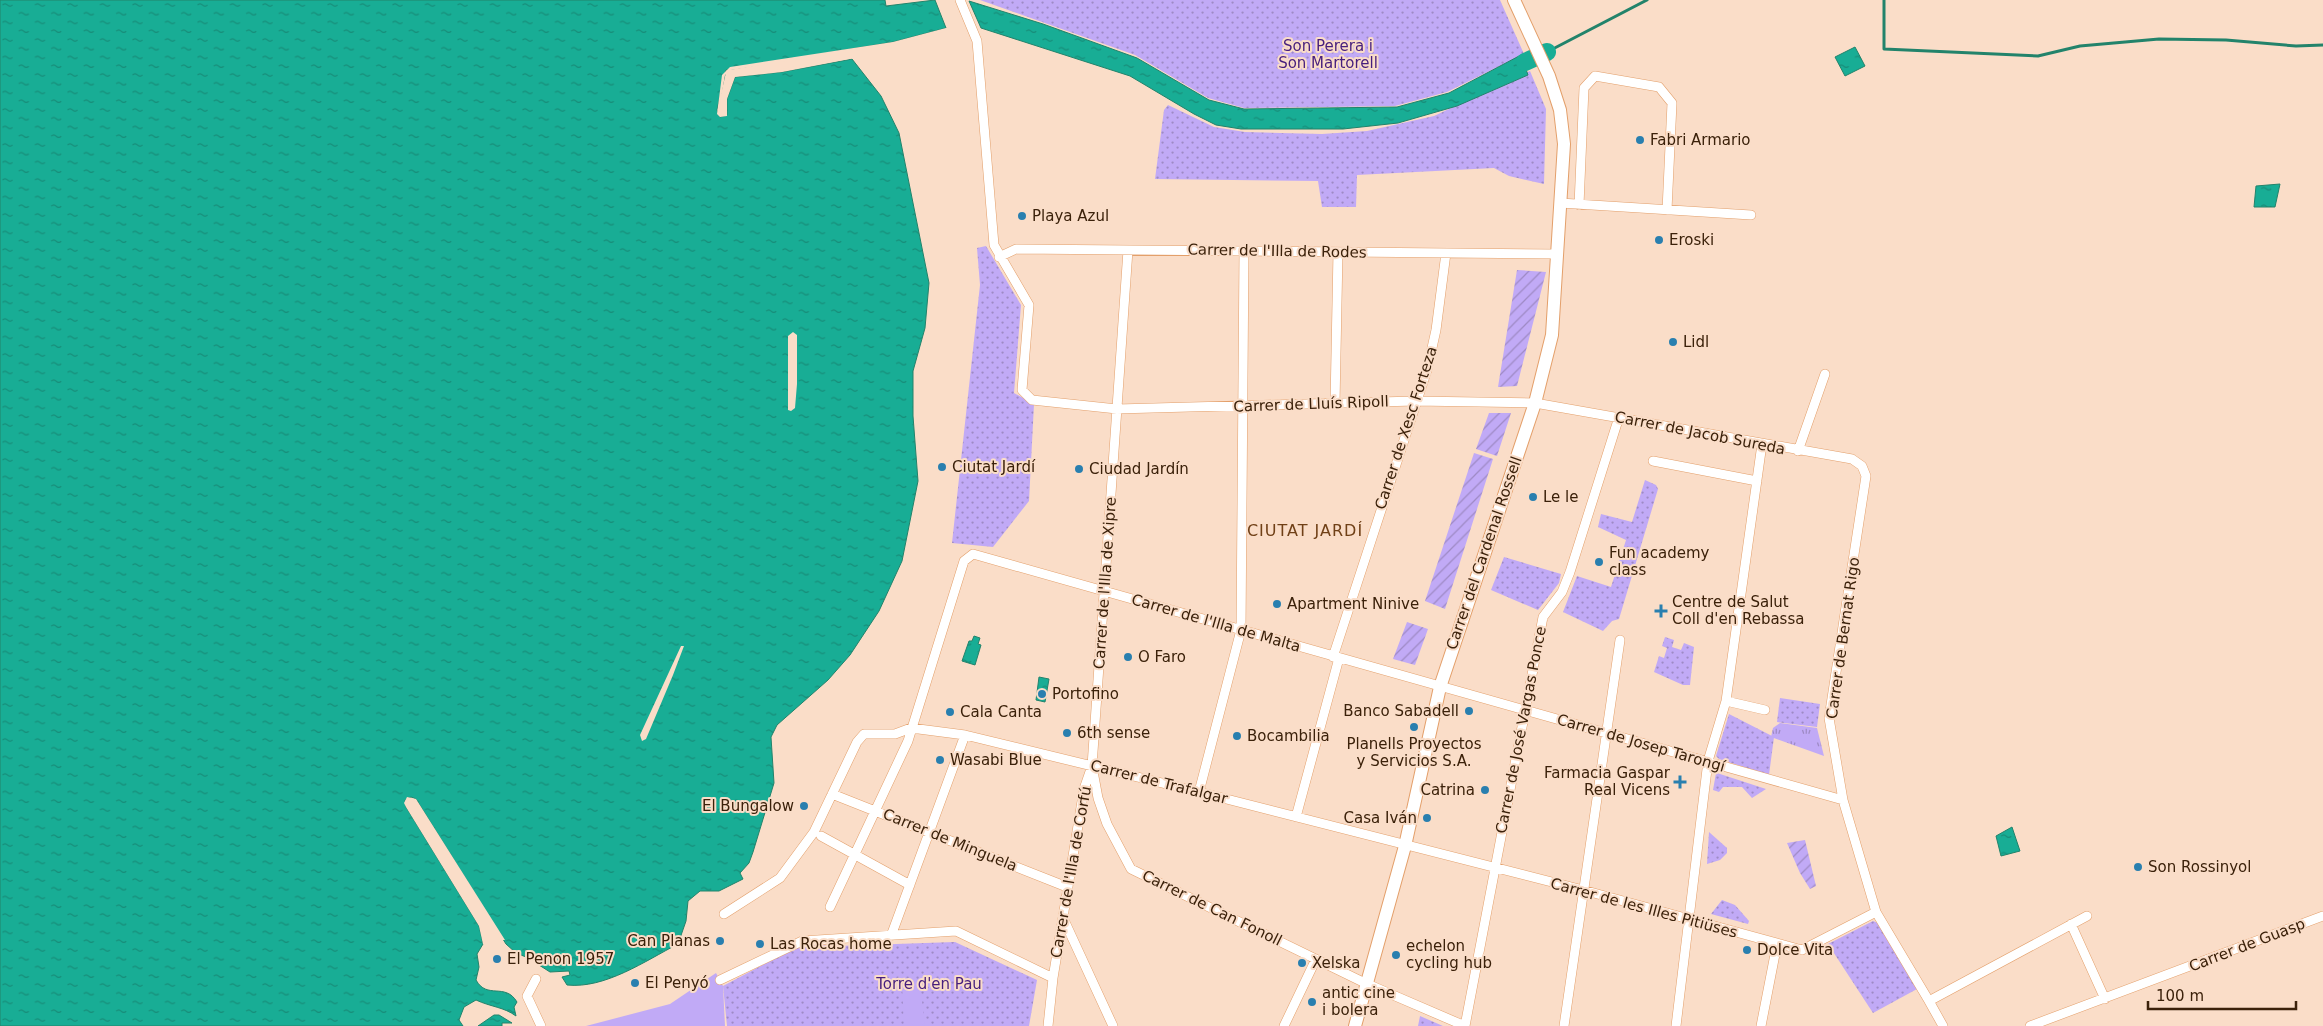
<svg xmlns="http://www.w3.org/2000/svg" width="2323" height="1026" font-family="'DejaVu Sans',sans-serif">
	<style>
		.grass { fill: url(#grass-tufts) }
		.park { fill: url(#park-dots) }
		.garden { fill: url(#garden-furrows) }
		.pitch { fill: #c1aaf6 }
		.water { fill: url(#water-ripples); stroke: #22836b }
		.pier { fill: #faddc8 }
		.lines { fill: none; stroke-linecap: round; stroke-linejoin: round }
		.stream { stroke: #22836b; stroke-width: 3 }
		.river { stroke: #18ad95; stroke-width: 18 }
		.street-casing { stroke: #e39f6a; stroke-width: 10 }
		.secondary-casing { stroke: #e39f6a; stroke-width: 14 }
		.street { stroke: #fff; stroke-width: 9 }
		.secondary { stroke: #fff; stroke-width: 12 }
		.poi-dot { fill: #297faf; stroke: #faddc8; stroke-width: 2 }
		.labels { text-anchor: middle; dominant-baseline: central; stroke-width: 4; stroke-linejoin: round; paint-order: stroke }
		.park-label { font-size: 15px; fill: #461e7d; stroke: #faddc8 }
		.poi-label { font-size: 15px; fill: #3b210a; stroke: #faddc8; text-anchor: start }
		.street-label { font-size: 15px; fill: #3b210a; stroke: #faddc8 }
		.neighbourhood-label { font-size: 16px; letter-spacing: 1px; fill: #704017; stroke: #faddc8 }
	</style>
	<defs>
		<pattern id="grass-tufts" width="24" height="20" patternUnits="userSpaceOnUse" patternTransform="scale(1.25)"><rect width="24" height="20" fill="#c1aaf6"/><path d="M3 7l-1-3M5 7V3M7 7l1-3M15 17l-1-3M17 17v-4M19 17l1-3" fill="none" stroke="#9e8ac5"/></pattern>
		<pattern id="park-dots" width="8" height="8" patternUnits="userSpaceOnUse" patternTransform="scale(1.25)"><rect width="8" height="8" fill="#c1aaf6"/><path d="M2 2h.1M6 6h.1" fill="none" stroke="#9e8ac5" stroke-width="1.8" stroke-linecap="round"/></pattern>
		<pattern id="garden-furrows" width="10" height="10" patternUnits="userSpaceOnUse" patternTransform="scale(1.25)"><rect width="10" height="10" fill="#c1aaf6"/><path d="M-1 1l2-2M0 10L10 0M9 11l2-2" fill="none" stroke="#9e8ac5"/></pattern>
		<pattern id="water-ripples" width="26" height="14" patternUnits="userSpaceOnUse" patternTransform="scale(1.25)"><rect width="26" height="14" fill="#18ad95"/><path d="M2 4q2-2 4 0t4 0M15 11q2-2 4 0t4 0" fill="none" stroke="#178c78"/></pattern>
	</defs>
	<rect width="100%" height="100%" fill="#faddc8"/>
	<path class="grass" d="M 1780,723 L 1817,728 L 1824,756 L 1771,737 L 1773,728 Z"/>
	<path class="park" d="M 980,0 L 1500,0 L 1524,54 L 1447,92 L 1395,106 L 1244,108 L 1208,98 L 1135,55 Z
		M 1530,71 L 1546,109 L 1544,184 L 1509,176 L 1494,168 L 1357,175 L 1356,207 L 1322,207 L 1318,181 L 1155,179 L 1164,110 L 1168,105 L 1214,127 L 1245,132 L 1322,134 L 1367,131 L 1434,116 Z
		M 986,246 L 1021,305 L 1014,393 L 1034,404 L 1029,501 L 993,547 L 952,543 L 980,285 L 977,248 Z
		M 1645,480 L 1656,485 L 1658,489 L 1619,619 L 1612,621 L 1603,631 L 1563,612 L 1577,576 L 1611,587 L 1626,540 L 1598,527 L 1601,514 L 1632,522 Z
		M 1504,557 L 1561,574 L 1559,583 L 1538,610 L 1491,590 Z
		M 1665,637 L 1674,640 L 1672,647 L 1681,650 L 1684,643 L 1694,647 L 1690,685 L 1683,685 L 1654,672 L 1659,656 L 1664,658 L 1667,648 L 1662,646 Z
		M 1780,698 L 1820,704 L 1817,727 L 1777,722 Z
		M 1729,714 L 1774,737 L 1769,775 L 1719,759 L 1716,756 Z
		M 1716,773 L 1717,773 L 1766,789 L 1752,798 L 1742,787 L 1723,787 L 1719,792 L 1713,790 Z
		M 1709,832 L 1727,848 L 1727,853 L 1720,860 L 1707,864 Z
		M 1722,900 L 1735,905 L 1749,921 L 1748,924 L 1711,914 Z
		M 1873,921 L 1878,923 L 1917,989 L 1873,1013 L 1828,944 Z
		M 955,942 L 1037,980 L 1029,1026 L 727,1026 L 723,986 L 802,944 L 837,946 Z
		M 1420,1016 L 1443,1026 L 1418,1026 Z"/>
	<path class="garden" d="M 1517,270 L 1546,272 L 1517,386 L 1498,387 Z
		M 1489,413 L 1511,413 L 1497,456 L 1476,449 Z
		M 1474,453 L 1493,459 L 1445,609 L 1425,601 Z
		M 1407,622 L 1428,629 L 1415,665 L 1393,659 Z
		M 1805,840 L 1816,886 L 1810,889 L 1800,873 L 1787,843 Z"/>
	<path class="pitch" d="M 716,973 L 723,986 L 725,1026 L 586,1026 L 670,1004 Z
		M 920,984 L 925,1026 L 904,1026 L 902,985 Z"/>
	<path class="water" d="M 0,0 L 885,0 L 886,6 L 935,0 L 946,28 L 893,42 L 726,70 L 717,110 L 720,117 L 727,115 L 727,99 L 735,77 L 782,72 L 852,59 L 881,96 L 899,133 L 929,283 L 925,328 L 913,371 L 913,416 L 918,481 L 902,561 L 879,611 L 850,655 L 828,680 L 777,725 L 771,737 L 774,783 L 753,852 L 749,863 L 740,873 L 743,879 L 719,891 L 700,891 L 688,901 L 686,921 L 678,944 C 645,961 605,989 567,985 L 562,977 L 570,975 L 569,971 L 550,972 L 539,965 L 541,963 L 516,953 L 506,944 L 416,799 L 411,797 L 405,800 L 406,807 L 479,926 L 483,944 L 477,954 L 479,967 L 476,980 C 487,1000 505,982 517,1002 L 514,1007 L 516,1016 C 504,1007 491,1007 476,1000 L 464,1007 L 459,1020 L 463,1026 L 0,1026 Z
		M 969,1 L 1043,24 L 1137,58 L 1209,100 L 1244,109 L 1397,107 L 1449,93 L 1521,55 L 1528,75 L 1457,106 L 1398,123 L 1343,129 L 1241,129 L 1216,125 L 1194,114 L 1130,76 L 981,28 Z
		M 1855,47 L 1865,66 L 1845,76 L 1835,57 Z
		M 2280,184 L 2275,207 L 2254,207 L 2256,186 Z
		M 974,636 L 980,638 L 978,644 L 981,645 L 975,665 L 962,661 L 969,641 L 972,641 Z
		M 1039,677 L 1049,679 L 1045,702 L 1036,700 Z
		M 2012,827 L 2020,851 L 2001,856 L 1996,836 Z
		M 494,1015 L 499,1015 L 512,1023 L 502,1023 L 502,1026 L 478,1026 Z"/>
	<path class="pier" d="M 946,28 L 947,31 L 893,45 L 731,70 L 725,75 L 719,110 L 721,114 L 725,114 L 725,98 L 734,75 L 781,69 L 852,56 L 855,58 L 782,72 L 735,77 L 727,99 L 727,116 L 720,117 L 717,114 L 722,75 L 730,67 L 893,42 Z
		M 793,332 L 797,335 L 797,384 L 795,408 L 791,411 L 788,410 L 788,336 Z
		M 681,646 L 684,646 L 673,675 L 646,739 L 642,741 L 640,735 Z
		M 407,797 L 416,799 L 505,940 L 502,940 L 414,801 L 408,800 L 408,806 L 482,925 L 486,945 L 483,944 L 479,926 L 406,807 L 404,803 Z"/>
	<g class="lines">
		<path class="stream" d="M 1884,0 L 1884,49 L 2038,56 L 2080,46 L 2159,39 L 2226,40 L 2296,46 L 2323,45
			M 1547,52 L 1647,0"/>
		<path class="river" d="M 1525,62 L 1547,52"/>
		<defs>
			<path id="street" d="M 960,0 L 977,41 L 994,245 L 1029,305 L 1022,390 L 1032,400 L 1117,409 L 1415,401 L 1535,403 L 1852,459 L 1862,466 L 1866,476 L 1829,718 L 1843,800 L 1876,912 L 1929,1001
				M 1560,203 L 1751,215
				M 1579,205 L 1584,88 L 1595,76 L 1659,87 L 1672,103 L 1667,210
				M 999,257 L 1016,249 L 1557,254
				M 1335,404 L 1338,252
				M 1798,451 L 1825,374
				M 1653,461 L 1757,481
				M 1333,657 L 1427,370 L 1436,330 L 1446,253
				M 1726,701 L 1765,710
				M 1092,766 L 1098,798 L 1107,824 L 1131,869 L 1365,983 L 1465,1026
				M 1199,792 L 1241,630 L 1244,251
				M 832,794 L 1067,887
				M 1296,817 L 1339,658
				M 821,836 L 910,885
				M 830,907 L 908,741 L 964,561 L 973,554 L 1843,800
				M 724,914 L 780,878 L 814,832 L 857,742 L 864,734 L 895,734 L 911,728 L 965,735 L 1199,792 L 1583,890 L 1802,950 L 1876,912
				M 1064,920 L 1113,1026
				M 2071,924 L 2105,999
				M 891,936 L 965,735
				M 1053,978 L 1084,789 L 1092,766 L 1128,250
				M 536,979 L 527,996 L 541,1026
				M 720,980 L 802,941 L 956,931 L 1053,978 L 1048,1026
				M 1284,1026 L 1316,959
				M 1465,1026 L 1543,617 L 1562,592 L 1570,572 L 1619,417
				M 1564,1026 L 1620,640
				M 1676,1026 L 1708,761 L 1726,701 L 1762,444
				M 1761,1026 L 1777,944
				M 1943,1026 L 1929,1001 L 2087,916
				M 2030,1026 L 2323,916"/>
			<path id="secondary" d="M 1355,1026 L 1405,846 L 1440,687 L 1535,403 L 1552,335 L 1564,144 L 1560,110 L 1549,76 L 1514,0"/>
		</defs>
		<use href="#street" class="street-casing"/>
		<use href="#secondary" class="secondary-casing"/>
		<use href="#street" class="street"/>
		<use href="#secondary" class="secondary"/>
	</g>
	<g class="poi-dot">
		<circle cx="1640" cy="140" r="5"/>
		<circle cx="1022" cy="216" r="5"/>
		<circle cx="1659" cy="240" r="5"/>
		<circle cx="1673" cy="342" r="5"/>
		<circle cx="942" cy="467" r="5"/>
		<circle cx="1079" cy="469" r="5"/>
		<circle cx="1533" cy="497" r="5"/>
		<circle cx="1599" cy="562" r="5"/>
		<circle cx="1277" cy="604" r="5"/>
		<path d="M1658.5 603.5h5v5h5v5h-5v5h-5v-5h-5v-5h5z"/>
		<circle cx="1128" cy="657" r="5"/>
		<circle cx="1042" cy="694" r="5"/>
		<circle cx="1469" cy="711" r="5"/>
		<circle cx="950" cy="712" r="5"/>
		<circle cx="1414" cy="727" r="5"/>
		<circle cx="1067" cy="733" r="5"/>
		<circle cx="1237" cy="736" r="5"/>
		<circle cx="940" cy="760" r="5"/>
		<path d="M1677.5 774.5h5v5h5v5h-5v5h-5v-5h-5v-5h5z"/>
		<circle cx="1485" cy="790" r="5"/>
		<circle cx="804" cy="806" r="5"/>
		<circle cx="1427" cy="818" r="5"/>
		<circle cx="2138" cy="867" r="5"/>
		<circle cx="720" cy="941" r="5"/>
		<circle cx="760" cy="944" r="5"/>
		<circle cx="1747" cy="950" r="5"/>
		<circle cx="1396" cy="955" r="5"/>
		<circle cx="497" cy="959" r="5"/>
		<circle cx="1302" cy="963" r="5"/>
		<circle cx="635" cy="983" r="5"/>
		<circle cx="1312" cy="1002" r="5"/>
	</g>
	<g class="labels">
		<g class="park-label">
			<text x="1328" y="46">Son Perera i<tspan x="1328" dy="17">Son Martorell</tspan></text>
			<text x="929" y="984">Torre d'en Pau</text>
		</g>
		<g class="poi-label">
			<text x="1650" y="140">Fabri Armario</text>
			<text x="1032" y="216">Playa Azul</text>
			<text x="1669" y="240">Eroski</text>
			<text x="1683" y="342">Lidl</text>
			<text x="952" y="467">Ciutat Jardí</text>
			<text x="1089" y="469">Ciudad Jardín</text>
			<text x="1543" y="497">Le le</text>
			<text x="1609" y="553">Fun academy<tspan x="1609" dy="17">class</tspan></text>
			<text x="1672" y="602">Centre de Salut<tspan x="1672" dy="17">Coll d'en Rebassa</tspan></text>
			<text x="1287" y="604">Apartment Ninive</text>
			<text x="1138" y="657">O Faro</text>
			<text x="1052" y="694">Portofino</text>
			<text x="1459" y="711" text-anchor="end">Banco Sabadell</text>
			<text x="960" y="712">Cala Canta</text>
			<text x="1077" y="733">6th sense</text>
			<text x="1247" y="736">Bocambilia</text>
			<text x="1414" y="744" text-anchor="middle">Planells Proyectos<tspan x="1414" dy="17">y Servicios S.A.</tspan></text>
			<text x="950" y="760">Wasabi Blue</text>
			<text x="1670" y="773" text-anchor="end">Farmacia Gaspar<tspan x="1670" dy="17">Real Vicens</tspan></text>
			<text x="1475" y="790" text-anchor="end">Catrina</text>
			<text x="794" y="806" text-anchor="end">El Bungalow</text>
			<text x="1417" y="818" text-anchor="end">Casa Iván</text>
			<text x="2148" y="867">Son Rossinyol</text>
			<text x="710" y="941" text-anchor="end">Can Planas</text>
			<text x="770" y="944">Las Rocas home</text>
			<text x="1406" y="946">echelon<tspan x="1406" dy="17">cycling hub</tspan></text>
			<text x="1757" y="950">Dolce Vita</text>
			<text x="507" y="959">El Penon 1957</text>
			<text x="1312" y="963">Xelska</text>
			<text x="645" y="983">El Penyó</text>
			<text x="1322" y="993">antic cine<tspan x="1322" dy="17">i bolera</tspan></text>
		</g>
		<g class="street-label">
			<text transform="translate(1277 251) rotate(1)">Carrer de l'Illa de Rodes</text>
			<text transform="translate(1311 404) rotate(-2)">Carrer de Lluís Ripoll</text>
			<text transform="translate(1406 428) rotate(-72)">Carrer de Xesc Forteza</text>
			<text transform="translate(1700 433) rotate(11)">Carrer de Jacob Sureda</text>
			<text transform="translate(1484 553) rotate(-71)">Carrer del Cardenal Rossell</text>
			<text transform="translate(1105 583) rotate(-86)">Carrer de l'Illa de Xipre</text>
			<text transform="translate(1216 623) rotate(16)">Carrer de l'Illa de Malta</text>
			<text transform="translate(1843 638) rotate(-82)">Carrer de Bernat Rigo</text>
			<text transform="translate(1521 730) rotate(-79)">Carrer de José Vargas Ponce</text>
			<text transform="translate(1641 743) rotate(16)">Carrer de Josep Tarongí</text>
			<text transform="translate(1159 782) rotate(14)">Carrer de Trafalgar</text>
			<text transform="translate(950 840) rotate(22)">Carrer de Minguela</text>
			<text transform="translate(1071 872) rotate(-80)">Carrer de l'Illa de Corfú</text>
			<text transform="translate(1212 908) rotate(26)">Carrer de Can Fonoll</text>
			<text transform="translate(1644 908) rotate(15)">Carrer de les Illes Pitiüses</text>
			<text transform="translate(2247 945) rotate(-21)">Carrer de Guasp</text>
		</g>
		<g class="neighbourhood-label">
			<text x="1305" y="530">CIUTAT JARDÍ</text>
		</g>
	</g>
	<path d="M2148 1001v8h148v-8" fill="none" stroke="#3b210a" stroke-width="2.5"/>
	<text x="2156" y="1001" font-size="15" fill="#3b210a" stroke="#faddc8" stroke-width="4" paint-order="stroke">100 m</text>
</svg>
